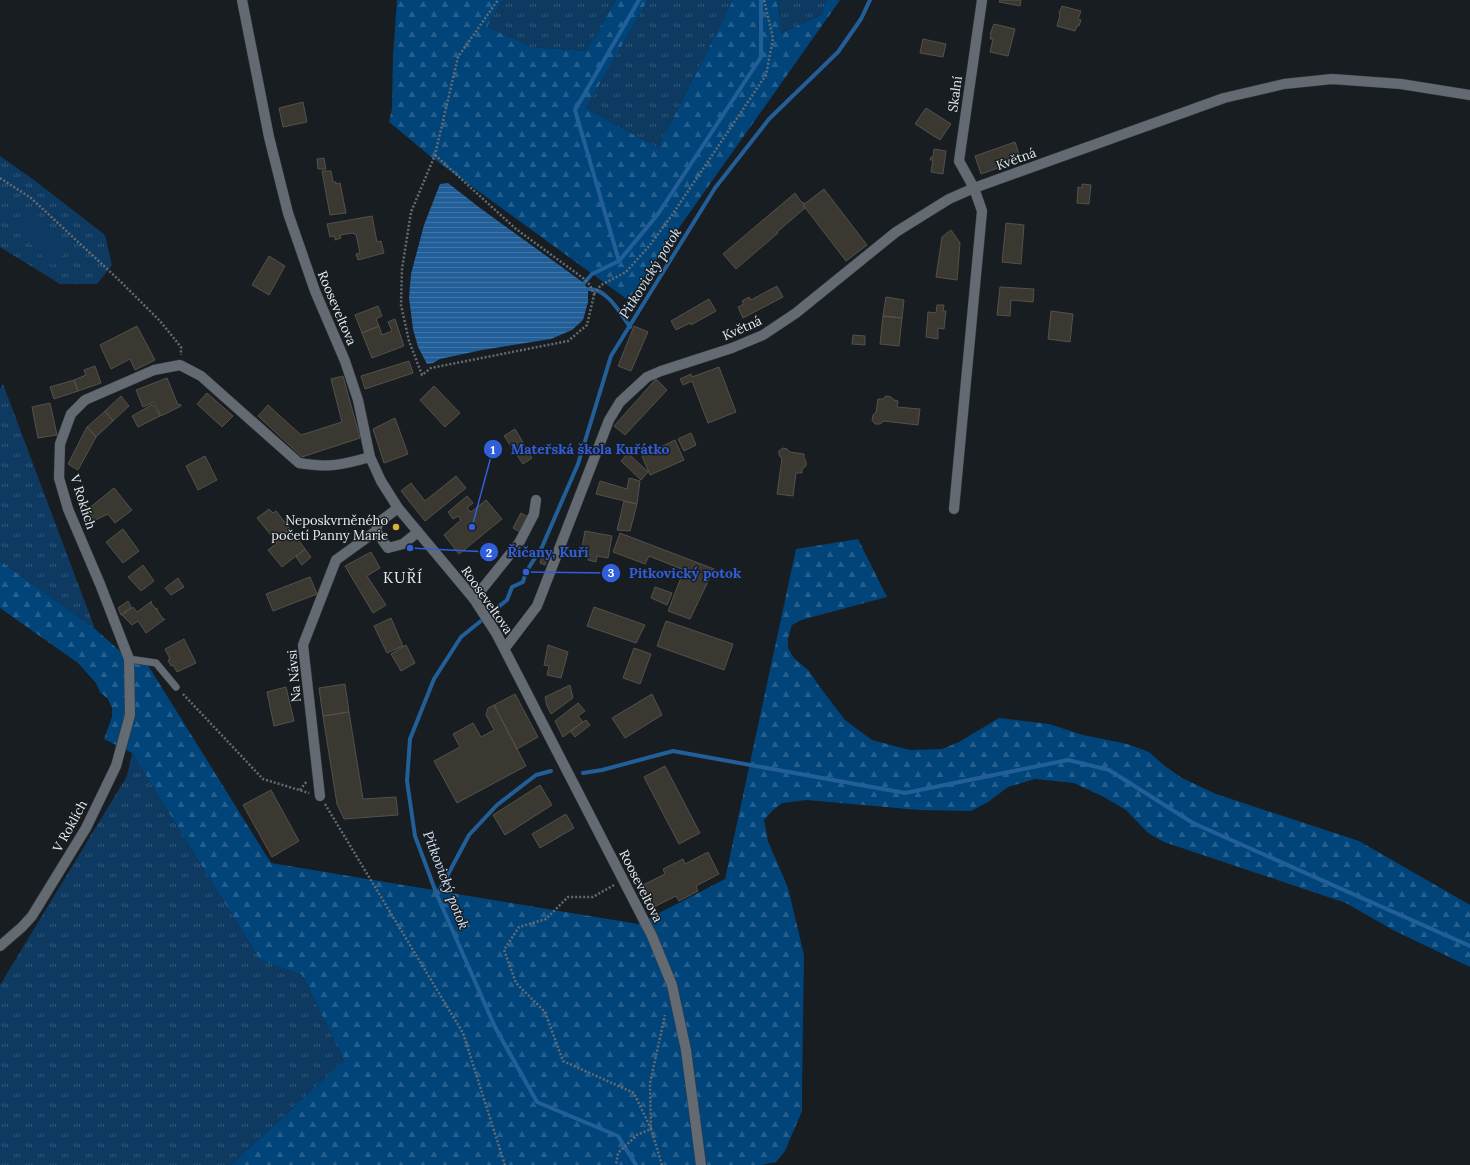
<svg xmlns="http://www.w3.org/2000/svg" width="1470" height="1165" font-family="Lora,serif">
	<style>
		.grass { fill: url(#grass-tufts) }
		.forest { fill: url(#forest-firs) }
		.garden { fill: #0e3a62 }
		.water { fill: url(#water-rules) }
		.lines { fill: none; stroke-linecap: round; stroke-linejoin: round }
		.stream { stroke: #225e97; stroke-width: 4 }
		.building { fill: #3b3831; stroke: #545149 }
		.lane-casing { stroke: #36393d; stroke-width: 8 }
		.street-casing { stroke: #36393d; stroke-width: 11 }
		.secondary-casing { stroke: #36393d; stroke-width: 11 }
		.path { stroke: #666b6f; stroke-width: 2.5; stroke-dasharray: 2 2; stroke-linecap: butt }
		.lane { stroke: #646a71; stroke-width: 7 }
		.street { stroke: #646a71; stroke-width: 10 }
		.secondary { stroke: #646a71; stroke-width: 10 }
		.poi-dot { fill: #ddb133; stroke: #181d22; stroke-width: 1.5 }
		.labels { text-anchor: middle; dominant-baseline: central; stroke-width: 3; stroke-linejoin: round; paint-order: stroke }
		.street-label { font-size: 13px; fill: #e8ecef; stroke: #181d22 }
		.poi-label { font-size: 13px; fill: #e8ecef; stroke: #181d22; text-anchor: end }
		.water-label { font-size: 14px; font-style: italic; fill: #d5e4f5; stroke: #181d22 }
		.quarter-label { font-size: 15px; letter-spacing: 1px; fill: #e8ecef; stroke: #181d22 }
		.leader { fill: none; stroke: #315eda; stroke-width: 1.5 }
		.callout-dot { fill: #315eda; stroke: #181d22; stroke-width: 1.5 }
		.mark-label { font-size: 12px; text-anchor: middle; font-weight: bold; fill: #fff }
		.callout-label { font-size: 14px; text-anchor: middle; font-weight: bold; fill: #315eda; stroke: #181d22; stroke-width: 3; stroke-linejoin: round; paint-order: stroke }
	</style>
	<defs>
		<pattern id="grass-tufts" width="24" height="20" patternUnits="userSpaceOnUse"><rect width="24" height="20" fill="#0e3a62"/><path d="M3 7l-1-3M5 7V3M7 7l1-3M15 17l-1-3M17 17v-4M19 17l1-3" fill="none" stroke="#315779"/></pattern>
		<pattern id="forest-firs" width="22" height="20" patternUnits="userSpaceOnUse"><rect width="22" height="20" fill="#00447a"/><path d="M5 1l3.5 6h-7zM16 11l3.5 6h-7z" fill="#255f8d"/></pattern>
		<pattern id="water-rules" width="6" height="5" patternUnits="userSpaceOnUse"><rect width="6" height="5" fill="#225e97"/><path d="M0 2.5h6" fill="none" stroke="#4275a6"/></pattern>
	</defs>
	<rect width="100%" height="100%" fill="#181d22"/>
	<path class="grass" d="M 503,0 L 616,0 L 586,51 L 532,47 L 487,27 Z
		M 648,0 L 733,0 L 658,148 L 586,108 Z
		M 777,0 L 826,0 L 821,15 L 780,33 Z
		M 0,156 L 34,180 L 105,235 L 112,265 L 97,284 L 60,284 L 0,247 Z
		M 3,384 L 95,629 L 0,561 L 0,389 Z
		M 132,753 L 260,960 L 302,975 L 344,1060 L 231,1165 L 0,1165 L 0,985 L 127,776 Z"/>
	<path class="forest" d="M 397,0 L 503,0 L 487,27 L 532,47 L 586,51 L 616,0 L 648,0 L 586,108 L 658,148 L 733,0 L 777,0 L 781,33 L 821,15 L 826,0 L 840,0 L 628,300 L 430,156 L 389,122 L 392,109 L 393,56 Z
		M 858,539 L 887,597 L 801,620 L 792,625 L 788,638 L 788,648 L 794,658 L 809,671 L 819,686 L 845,720 L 872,740 L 910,750 L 942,749 L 959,742 L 999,718 L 1049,724 L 1083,735 L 1127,744 L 1149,752 L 1165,766 L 1182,778 L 1216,794 L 1359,841 L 1470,905 L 1470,967 L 1393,930 L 1346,903 L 1164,842 L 1148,833 L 1126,810 L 1102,796 L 1074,783 L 1035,779 L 1008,787 L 988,802 L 971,811 L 919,810 L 807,800 L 782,803 L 773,810 L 764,820 L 768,841 L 788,888 L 804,955 L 802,1089 L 802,1111 L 785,1151 L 776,1162 L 762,1165 L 231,1165 L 344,1060 L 302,975 L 260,960 L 132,753 L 104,739 L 112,717 L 112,708 L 108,699 L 100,692 L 96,683 L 78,663 L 0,608 L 0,561 L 95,629 L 129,659 L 144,659 L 271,863 L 638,924 L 725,879 L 796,549 Z"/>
	<path class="garden" d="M 35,212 L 70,248 L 52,266 L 17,230 Z"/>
	<path class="water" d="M 448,183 L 480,208 L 584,283 L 588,289 L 588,302 L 583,320 L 572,330 L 551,339 L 482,350 L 440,359 L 433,363 L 427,364 L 418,347 L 413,329 L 409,298 L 411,274 L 424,225 L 440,184 Z"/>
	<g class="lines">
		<path class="stream" d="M 619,261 L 575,110 L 639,0
			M 584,283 L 592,274 L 619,261 L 658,214 L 761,57 L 761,0
			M 588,289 C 606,287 621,314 630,327
			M 583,773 L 602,770 L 673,751 L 905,793 L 1068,760 L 1109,770 L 1193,823 L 1470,946
			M 437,895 L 469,835 L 497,805 L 536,775 L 551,771
			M 636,1165 L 618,1136 L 537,1102 L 495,1027 L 437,895 L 415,836 L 407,781 L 410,739 L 434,679 L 461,637 L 507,600 L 512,587 L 523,582 L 526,572 L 542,547 L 578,464 L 611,356 L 715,188 L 769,119 L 838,52 L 861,19 L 870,0"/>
	</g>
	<path class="building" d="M 1000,0 L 1021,0 L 1020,6 L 999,2 Z
		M 1062,6 L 1081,11 L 1078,19 L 1081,20 L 1079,26 L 1077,26 L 1075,31 L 1057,26 L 1060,15 L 1059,13 Z
		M 994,24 L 1015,29 L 1008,56 L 990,52 L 993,39 L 990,39 L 991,34 L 990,34 Z
		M 923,39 L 946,44 L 943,57 L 920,53 Z
		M 303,102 L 307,122 L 283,127 L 279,108 Z
		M 926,108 L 951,124 L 940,140 L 915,124 Z
		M 1015,142 L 1021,160 L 981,174 L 975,156 Z
		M 934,149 L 946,151 L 943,174 L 931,172 L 933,160 L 930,160 L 931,157 L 933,157 Z
		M 324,158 L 326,169 L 318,169 L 317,159 Z
		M 322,171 L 331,171 L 333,182 L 336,182 L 336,184 L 340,183 L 346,213 L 330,215 Z
		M 1082,184 L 1091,185 L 1089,204 L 1077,203 L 1078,187 L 1082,188 Z
		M 824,189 L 867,245 L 846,261 L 803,205 Z
		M 795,193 L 802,203 L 803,202 L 805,204 L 803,205 L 805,208 L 777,232 L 778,233 L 736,269 L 723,254 Z
		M 372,216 L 377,242 L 381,241 L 384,253 L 358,260 L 356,254 L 360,253 L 356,234 L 354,234 L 353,233 L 340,235 L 341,238 L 335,240 L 335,236 L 330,237 L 327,224 Z
		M 1006,223 L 1024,225 L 1021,264 L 1002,262 Z
		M 951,230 L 960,243 L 957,280 L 936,277 L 942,237 Z
		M 269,256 L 285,266 L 269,295 L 252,285 Z
		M 777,286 L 783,297 L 743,318 L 738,307 L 744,304 L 742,301 L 749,297 L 751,300 Z
		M 1000,287 L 1034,289 L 1033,302 L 1011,300 L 1010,316 L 997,315 Z
		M 886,297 L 904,300 L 902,318 L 883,316 Z
		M 709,299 L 716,311 L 691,325 L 690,323 L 676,330 L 671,321 Z
		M 937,305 L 944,305 L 943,311 L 946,311 L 944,329 L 938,328 L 938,339 L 926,337 L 928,312 L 936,313 Z
		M 378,306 L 382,316 L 376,319 L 379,326 L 362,333 L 355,315 Z
		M 1051,311 L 1073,314 L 1070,342 L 1048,339 Z
		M 883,316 L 902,318 L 899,346 L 880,344 Z
		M 395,319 L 404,346 L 372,358 L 362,333 L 379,326 L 382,335 L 392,331 L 388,322 Z
		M 137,326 L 155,360 L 135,370 L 130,359 L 111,369 L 100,345 Z
		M 634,326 L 648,332 L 631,371 L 618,366 Z
		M 853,335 L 865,336 L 865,345 L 852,344 Z
		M 409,361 L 413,373 L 365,389 L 361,376 Z
		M 95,366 L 101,383 L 78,391 L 74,380 L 86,375 L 84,370 Z
		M 719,367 L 736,412 L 708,423 L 692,381 L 683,385 L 680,379 L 691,374 L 692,377 Z
		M 343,376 L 360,438 L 302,457 L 258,416 L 268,405 L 301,435 L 342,422 L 331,379 Z
		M 167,378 L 178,405 L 180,404 L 181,406 L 161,416 L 154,402 L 143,407 L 136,390 Z
		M 656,379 L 667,390 L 625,435 L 614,426 Z
		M 74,380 L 78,391 L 54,399 L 50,387 Z
		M 434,386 L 460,413 L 445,427 L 420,400 Z
		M 207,393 L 233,416 L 222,427 L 197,404 Z
		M 121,396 L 129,406 L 113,421 L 105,411 Z
		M 886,396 L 891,397 L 894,400 L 898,401 L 897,407 L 920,409 L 918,425 L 884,421 L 880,424 L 875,424 L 872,420 L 873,415 L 876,412 L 878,399 L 883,399 Z
		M 50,403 L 57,435 L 38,438 L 32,407 Z
		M 153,404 L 160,416 L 138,427 L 132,416 Z
		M 105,411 L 113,421 L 96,437 L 87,427 Z
		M 395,418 L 408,454 L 384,463 L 373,429 Z
		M 87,427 L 96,437 L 78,470 L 68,464 Z
		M 515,429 L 532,458 L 523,464 L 504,436 Z
		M 691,433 L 696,445 L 684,451 L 678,439 Z
		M 675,440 L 684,460 L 650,475 L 642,456 Z
		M 783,448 L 787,449 L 790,452 L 804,454 L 804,458 L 806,461 L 806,466 L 802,469 L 802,473 L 796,473 L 793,496 L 777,494 L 782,459 L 779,455 L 779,451 Z
		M 628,453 L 648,472 L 641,480 L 621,461 Z
		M 205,456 L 217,480 L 198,490 L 186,466 Z
		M 456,476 L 466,488 L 425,521 L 401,491 L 411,483 L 425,501 Z
		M 629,478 L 640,481 L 637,504 L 596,494 L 600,481 L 627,489 Z
		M 114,488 L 132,510 L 115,523 L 108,514 L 89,523 L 82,514 Z
		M 467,496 L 473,503 L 467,508 L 471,512 L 486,500 L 502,519 L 459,554 L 444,535 L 461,520 L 458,516 L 453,519 L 448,512 Z
		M 624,501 L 637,504 L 630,531 L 617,530 Z
		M 269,509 L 273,513 L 276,511 L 290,529 L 275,540 L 257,518 Z
		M 521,513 L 528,517 L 520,532 L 513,528 Z
		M 123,529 L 139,551 L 123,563 L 106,542 Z
		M 290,529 L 305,549 L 282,567 L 268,550 L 277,543 L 275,540 Z
		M 585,531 L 612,536 L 608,558 L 597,556 L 596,562 L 588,560 L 590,555 L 581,553 Z
		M 620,533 L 714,569 L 690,619 L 668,611 L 684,570 L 649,556 L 645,564 L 613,552 Z
		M 305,549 L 311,557 L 302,565 L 296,557 Z
		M 371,552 L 380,568 L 367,576 L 386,605 L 373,613 L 345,566 Z
		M 542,556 L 547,557 L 545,565 L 540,563 Z
		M 143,565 L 154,581 L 141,591 L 128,577 Z
		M 310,577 L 317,594 L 273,611 L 266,594 Z
		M 178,578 L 184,587 L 171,595 L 165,588 Z
		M 655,587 L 672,593 L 667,605 L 651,598 Z
		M 128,601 L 131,607 L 121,615 L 118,608 Z
		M 152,601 L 151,603 L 156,609 L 157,608 L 157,610 L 163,619 L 165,619 L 146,633 L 138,621 L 132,625 L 122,615 L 133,607 L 137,612 Z
		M 594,607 L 645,625 L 636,643 L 587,626 Z
		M 391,618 L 403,646 L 387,653 L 374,626 Z
		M 666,621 L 733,644 L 724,670 L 657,646 Z
		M 184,639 L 196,663 L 177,672 L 173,665 L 171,666 L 168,660 L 170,659 L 165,649 Z
		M 406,645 L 415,663 L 401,671 L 391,654 Z
		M 548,645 L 568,652 L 561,678 L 547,675 L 549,666 L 544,665 Z
		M 634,648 L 651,654 L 640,684 L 623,678 Z
		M 345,684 L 349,712 L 323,716 L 319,688 Z
		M 570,685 L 573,698 L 551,714 L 547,706 L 545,697 Z
		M 286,687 L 294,721 L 274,726 L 267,692 Z
		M 515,694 L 538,737 L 517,749 L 494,705 Z
		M 652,694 L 662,715 L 625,738 L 612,718 Z
		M 578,703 L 585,711 L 578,716 L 583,722 L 563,737 L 555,721 Z
		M 494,705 L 526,766 L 457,803 L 434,761 L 460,747 L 453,734 L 473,723 L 481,737 L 494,730 L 486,715 L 488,708 Z
		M 349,712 L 363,799 L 396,797 L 398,815 L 344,819 L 337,804 L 323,716 Z
		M 586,720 L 590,725 L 575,737 L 570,731 Z
		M 665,766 L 700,833 L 679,844 L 644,777 Z
		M 540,785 L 552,805 L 505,835 L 493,815 Z
		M 271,790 L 299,841 L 272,857 L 243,805 Z
		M 566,814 L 574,828 L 540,848 L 532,834 Z
		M 708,852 L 719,874 L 696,886 L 698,891 L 679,901 L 676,896 L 650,909 L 639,887 L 665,874 L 663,869 L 683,859 L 685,864 Z"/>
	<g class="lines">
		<defs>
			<path id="lane" d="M 129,659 L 156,663 L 176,687"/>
			<path id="street" d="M 954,509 L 982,211 L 974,188 L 959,161 L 982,0
				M 376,531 L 388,548 L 403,544 L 418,532
				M 474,599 L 519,543 L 534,514 L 536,500
				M 320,796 L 303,645 L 336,560 L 376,531 L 378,523 L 398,508"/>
			<path id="secondary" d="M 242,0 L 269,137 L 288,213 L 315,291 L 345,361 L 358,400 L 370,457 L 381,481 L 398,508 L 474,599 L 496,633 L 652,936 L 672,985 L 686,1050 L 701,1165
				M 505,648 L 537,606 L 609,420 L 620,402 L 647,377 L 661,371 L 732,348 L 763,335 L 796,313 L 896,232 L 949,199 L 974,188 L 1224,98 L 1284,84 L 1332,79 L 1401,84 L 1470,95
				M 0,946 L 22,927 L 32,916 L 86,828 L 116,766 L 130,715 L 129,659 L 100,584 L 68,509 L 59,478 L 60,444 L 71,414 L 85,400 L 154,370 L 180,365 L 201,376 L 299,463 C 329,468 342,465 370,457"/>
		</defs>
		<use href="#lane" class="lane-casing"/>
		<use href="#street" class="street-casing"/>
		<use href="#secondary" class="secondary-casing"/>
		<path class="path" d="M 435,155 L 516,229 L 583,278 L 590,285 L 594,295 L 587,325 L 568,341 L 431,368 L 422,375 L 409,341 L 401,305 L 402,269 L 411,212 L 435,155 L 458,57 L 498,0
			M 0,178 L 31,198 L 120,281 L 160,321 L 181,347 L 181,355
			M 594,294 L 601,285 L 626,272 L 650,245 L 672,215 L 766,75 L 773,38 L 764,0
			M 183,694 L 263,779 L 309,793
			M 300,790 L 307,781
			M 325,804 L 463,1033 L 505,1165
			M 614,885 L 593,897 L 568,897 L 546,919 L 519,927 L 504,950 L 516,983 L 545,1012 L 563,1061 L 634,1093 L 651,1129 L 637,1135 L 618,1153 L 616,1165
			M 662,1165 L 651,1129 L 650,1083 L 665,1015"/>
		<use href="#lane" class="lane"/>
		<use href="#street" class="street"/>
		<use href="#secondary" class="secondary"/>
	</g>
	<circle class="poi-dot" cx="396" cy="527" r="4"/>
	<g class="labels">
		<g class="street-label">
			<text transform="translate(955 94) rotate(-82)">Skalní</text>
			<text transform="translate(1016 159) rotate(-20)">Květná</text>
			<text transform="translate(337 308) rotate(67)">Rooseveltova</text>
			<text transform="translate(742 328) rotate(-24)">Květná</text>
			<text transform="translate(83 502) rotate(72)">V Roklích</text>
			<text transform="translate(487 600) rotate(55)">Rooseveltova</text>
			<text transform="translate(294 676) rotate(-95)">Na Návsi</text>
			<text transform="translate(70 826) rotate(-61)">V Roklích</text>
			<text transform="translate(641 886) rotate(63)">Rooseveltova</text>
		</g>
		<g class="poi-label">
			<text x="388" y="520">Neposkvrněného<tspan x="388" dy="15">početí Panny Marie</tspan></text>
		</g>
		<g class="water-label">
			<text transform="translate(650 273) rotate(-58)">Pitkovický potok</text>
			<text transform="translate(446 880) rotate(69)">Pitkovický potok</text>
		</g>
		<g class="quarter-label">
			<text x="403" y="577">KUŘÍ</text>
		</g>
	</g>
	<path class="leader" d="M472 527L493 449M410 548L489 552M526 572L611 573"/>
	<g class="callout-dot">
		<circle cx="472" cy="527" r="4"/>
		<circle cx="410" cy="548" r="4"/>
		<circle cx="526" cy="572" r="4"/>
		<circle cx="493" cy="449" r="10"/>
		<circle cx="489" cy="552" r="10"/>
		<circle cx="611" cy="573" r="10"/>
	</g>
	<g class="mark-label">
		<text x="493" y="454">1</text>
		<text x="489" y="557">2</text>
		<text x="611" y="577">3</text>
	</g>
	<g class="callout-label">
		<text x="590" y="454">Mateřská škola Kuřátko</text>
		<text x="548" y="557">Říčany, Kuří</text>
		<text x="685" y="578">Pitkovický potok</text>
	</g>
</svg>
